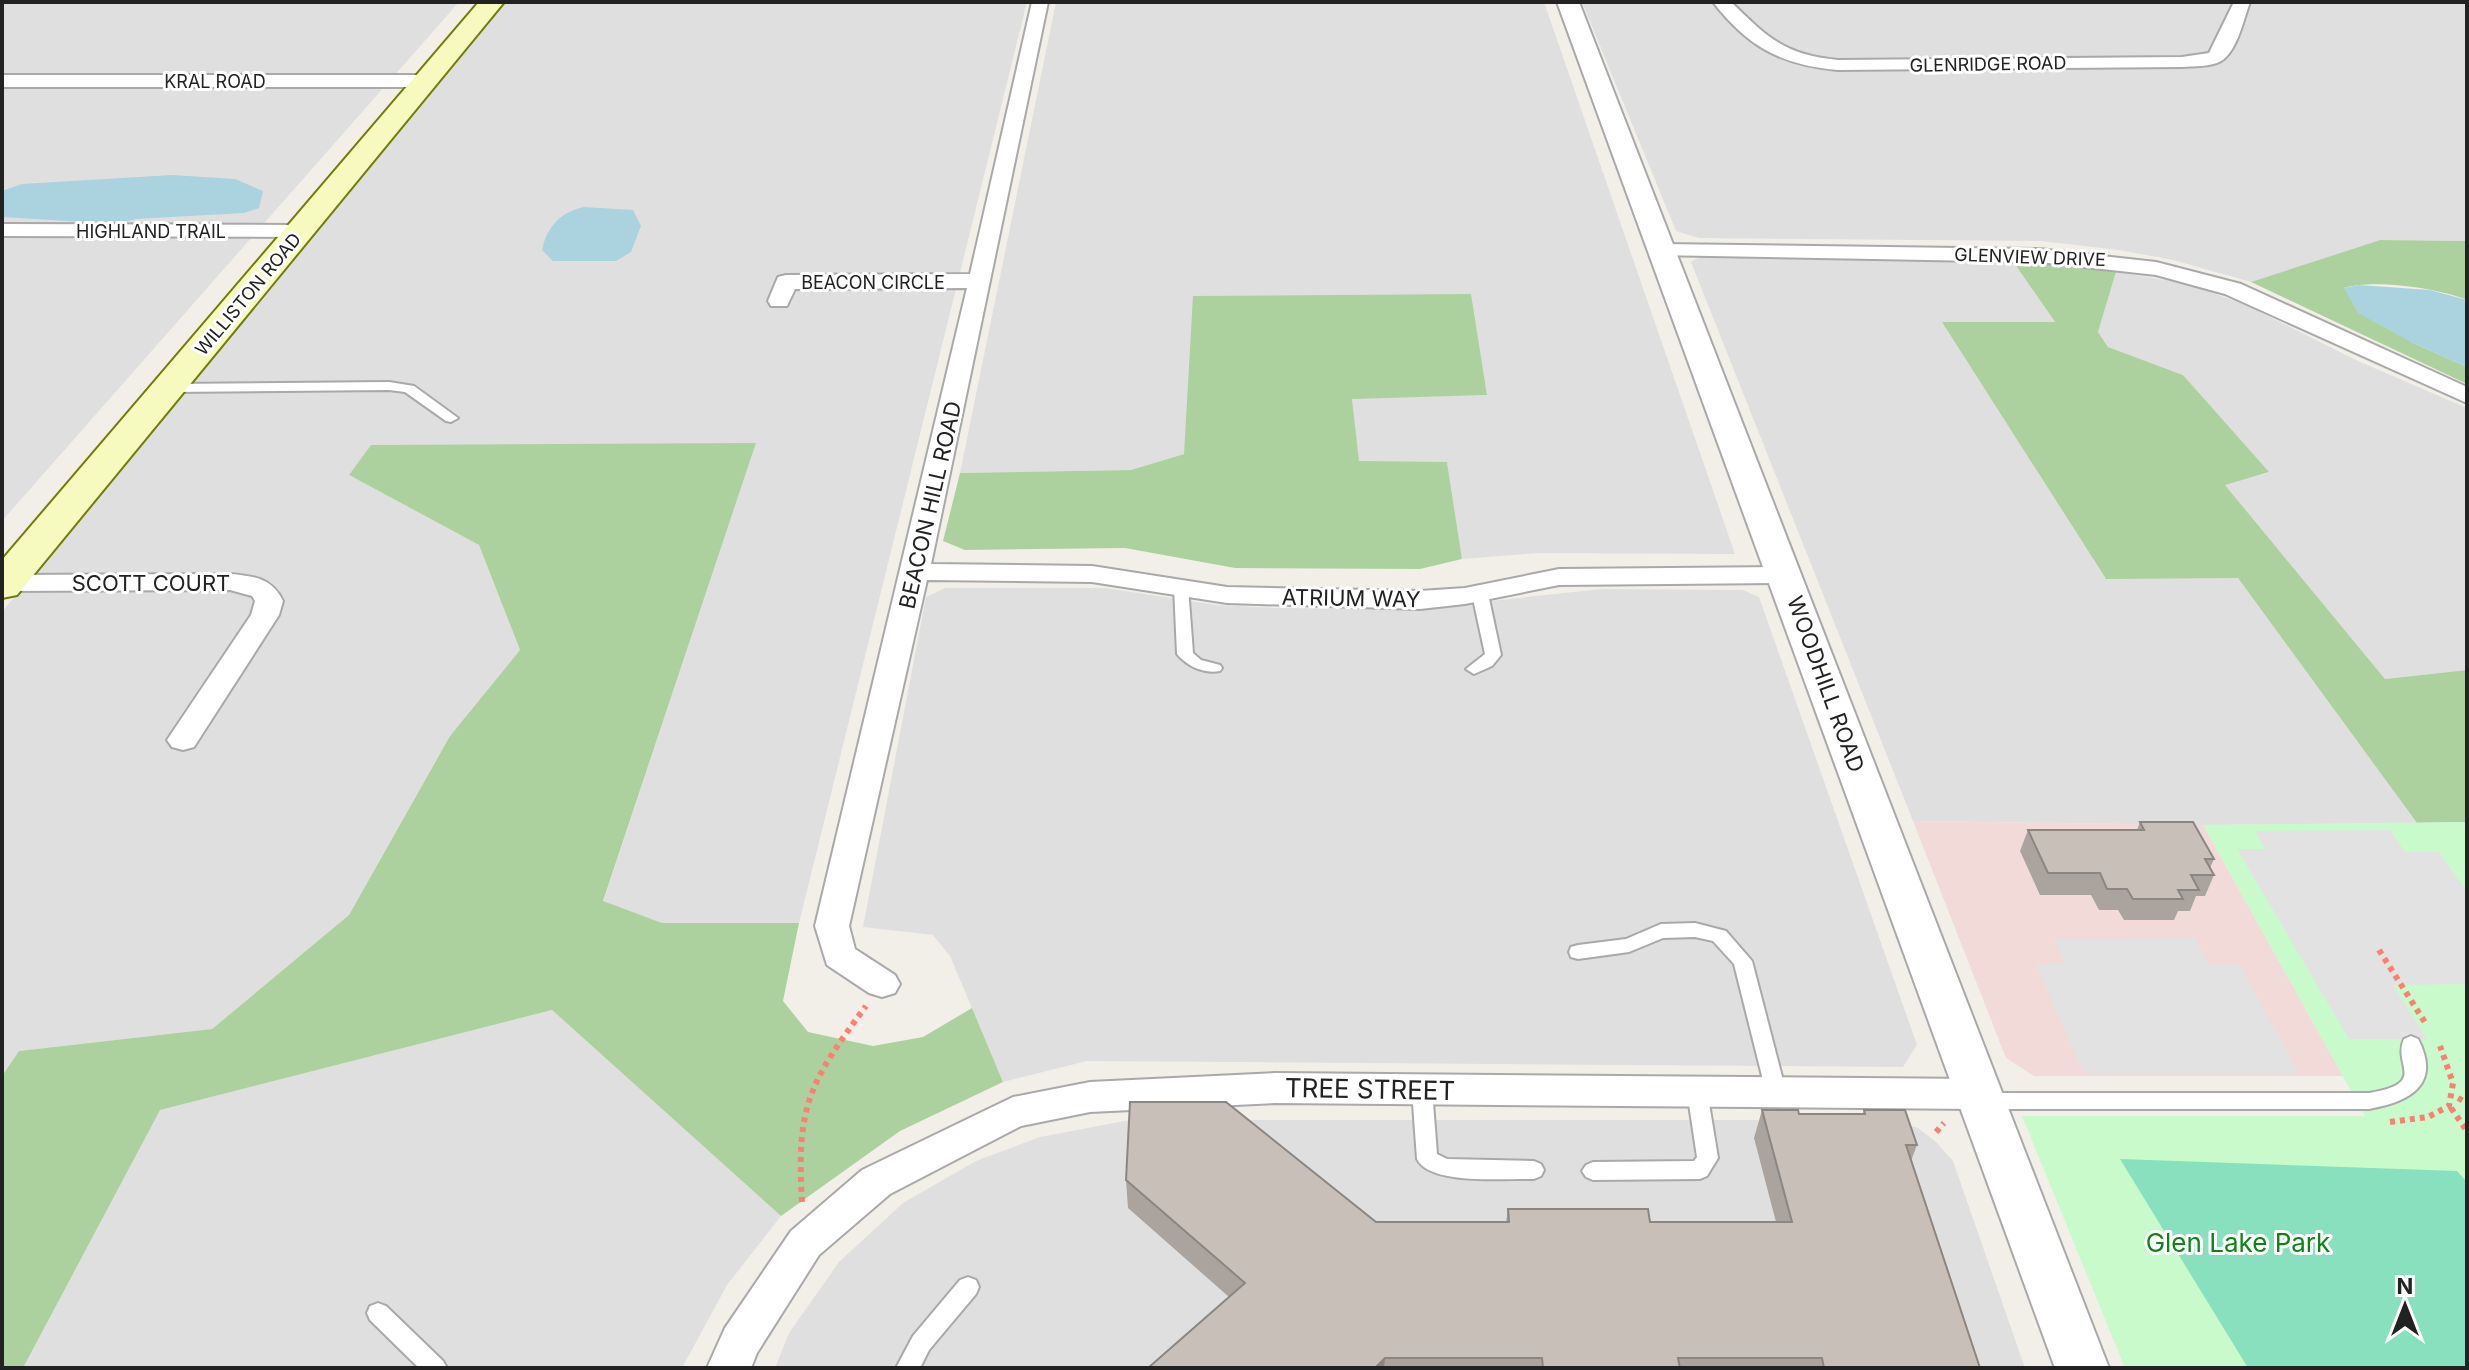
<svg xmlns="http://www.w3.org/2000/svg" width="2469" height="1370" font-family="Inter,sans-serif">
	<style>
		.residential { fill: #e0dfdf }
		.commercial { fill: #f2dad9 }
		.forest { fill: #add19e }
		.park { fill: #c8facc }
		.pitch { fill: #88e0be }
		.parking { fill: #e2e2e2 }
		.water { fill: #aad3df }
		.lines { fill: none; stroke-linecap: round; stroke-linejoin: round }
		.service-casing { stroke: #a9a9a9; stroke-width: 4 }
		.minor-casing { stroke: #a9a9a9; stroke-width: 4 }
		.tertiary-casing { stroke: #a9a9a9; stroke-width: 4 }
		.secondary-casing { stroke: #707d05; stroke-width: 4 }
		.path { stroke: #fa8072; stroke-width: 6; stroke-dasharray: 5 5; stroke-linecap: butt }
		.service { fill: #fff; fill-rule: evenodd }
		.minor { fill: #fff; fill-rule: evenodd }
		.tertiary { fill: #fff; fill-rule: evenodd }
		.secondary { fill: #f7fabf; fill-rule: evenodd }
		.wall { fill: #aba49e }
		.shaded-wall { fill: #8b8681 }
		.building { fill: #c7bfb8; stroke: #8b8681; stroke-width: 2 }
		.labels { text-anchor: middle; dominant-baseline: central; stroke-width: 6; stroke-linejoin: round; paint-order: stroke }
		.far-street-label { font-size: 18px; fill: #222; stroke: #fff }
		.street-label { font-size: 22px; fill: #222; stroke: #fff }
		.near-street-label { font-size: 26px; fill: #222; stroke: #fff }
		.near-park-label { font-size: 26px; fill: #0c8416; stroke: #fff }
	</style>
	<rect width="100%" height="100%" fill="#f2efe9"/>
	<path class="residential" d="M 2,2 L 459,2 L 2,521 Z
		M 505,2 L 1027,2 L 799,923 L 662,923 L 603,902 L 756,443 L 349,475 L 479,545 L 520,650 L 450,736 L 349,915 L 212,1029 L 19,1051 L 2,1076 L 2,612 Z
		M 1056,2 L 1544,2 L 1735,554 L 1537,553 L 1462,559 L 1447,462 L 1358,462 L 1352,398 L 1487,395 L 1470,294 L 1184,454 L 1131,470 L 960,473 Z
		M 1582,2 L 2467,2 L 2467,241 L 2380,240 L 2251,282 L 2173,260 L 2119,250 L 2041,241 L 1699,238 L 1676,231 Z
		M 1701,256 L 2012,260 L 2055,322 L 1943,322 L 2105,578 L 2238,578 L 2417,823 L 2203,825 L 1913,821 L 1691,262 Z
		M 2116,272 L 2184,283 L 2244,304 L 2358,361 L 2467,408 L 2467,670 L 2385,679 L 2224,484 L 2268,473 L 2183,375 L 2108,347 L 2098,332 Z
		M 945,588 L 1105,588 L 1217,605 L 1276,608 L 1415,609 L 1602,589 L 1743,590 L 1759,597 L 1917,1045 L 1903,1067 L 1087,1061 L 1003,1082 L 950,956 L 933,935 L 863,927 L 926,597 Z
		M 552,1010 L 781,1216 L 727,1285 L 682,1368 L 23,1368 L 159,1110 Z
		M 1130,1120 L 1888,1120 L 1918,1128 L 1936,1142 L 1953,1161 L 2025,1368 L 775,1368 L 789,1333 L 839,1262 L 903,1203 L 976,1161 L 1040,1137 Z"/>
	<path class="commercial" d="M 1913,821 L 2203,825 L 2343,1076 L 2034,1076 L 2006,1058 Z"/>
	<path class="forest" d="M 2380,240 L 2467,241 L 2467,300 C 2437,288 2374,279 2344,288 L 2411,342 L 2467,367 L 2467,384 L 2251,282 Z
		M 2012,260 L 2071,263 L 2116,272 L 2098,332 L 2108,347 L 2183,375 L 2269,472 L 2225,485 L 2385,679 L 2467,670 L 2467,822 L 2417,823 L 2238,578 L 2106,579 L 1942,322 L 2055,322 Z
		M 1471,294 L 1487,395 L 1352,399 L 1359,461 L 1447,462 L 1462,559 L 1420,569 L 1235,568 L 1125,548 L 965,550 L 943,541 L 960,473 L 1131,470 L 1184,454 L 1193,296 Z
		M 756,443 L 603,901 L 662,923 L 799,923 L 783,1001 L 808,1032 L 873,1046 L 923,1037 L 972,1008 L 1003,1082 L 900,1131 L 781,1216 L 552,1010 L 160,1110 L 23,1368 L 2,1368 L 2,1076 L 19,1051 L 212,1029 L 349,915 L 450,736 L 520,650 L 479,545 L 349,475 L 371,445 Z"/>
	<path class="park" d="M 2467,822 L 2467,1368 L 2125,1368 L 2022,1116 L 2365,1116 L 2203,825 Z"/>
	<path class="pitch" d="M 2120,1159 L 2457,1171 L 2467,1182 L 2467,1368 L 2248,1368 Z"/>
	<path class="parking" d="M 2390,830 L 2405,852 L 2439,852 L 2467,892 L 2467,984 L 2393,985 L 2427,1039 L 2349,1039 L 2237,849 L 2265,849 L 2255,831 Z
		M 2195,938 L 2210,966 L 2240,966 L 2299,1073 L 2084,1074 L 2035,963 L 2064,963 L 2054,939 Z"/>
	<path class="water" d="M 172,175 L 235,179 L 263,191 L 259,208 L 244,213 L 136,219 L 116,224 L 2,217 L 2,191 L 22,184 Z
		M 584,207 L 633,210 L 641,226 L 631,252 L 616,261 L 553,261 L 542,250 C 547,226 561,212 584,207 Z
		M 2359,285 L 2430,290 L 2467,300 L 2467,367 L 2411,342 L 2358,313 L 2344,288 Z"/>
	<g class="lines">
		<defs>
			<path id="service" d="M 389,382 L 414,386 L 458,418 L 451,422 L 446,421 L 405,392 L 389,390 L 170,392 L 164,388 L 170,384 Z
				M 1181,583 L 1188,587 L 1193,653 L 1201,660 L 1220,665 L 1222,668 L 1220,671 C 1203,674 1187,666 1177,654 L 1174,587 Z
				M 1480,589 L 1488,594 L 1501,655 L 1492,666 L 1474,674 L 1466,669 L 1485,654 L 1472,594 Z
				M 1695,923 L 1726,931 L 1752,961 L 1786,1092 L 1783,1098 L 1776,1100 L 1769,1098 L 1766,1092 L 1734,964 L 1713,941 L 1695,937 L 1663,938 L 1629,952 L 1578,959 L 1571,957 L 1569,952 L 1571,947 L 1578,945 L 1626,939 L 1661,924 Z
				M 2411,1036 L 2418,1039 C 2442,1085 2409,1102 2369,1109 L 1984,1109 L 1977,1107 L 1974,1101 L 1977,1095 L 1984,1093 L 2369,1093 C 2429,1083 2392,1065 2404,1039 Z
				M 1422,1082 L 1429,1084 L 1432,1090 L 1437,1154 L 1447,1159 L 1534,1161 L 1541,1164 L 1544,1170 L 1541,1176 L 1534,1179 C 1507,1178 1430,1186 1417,1159 L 1412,1090 L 1415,1084 Z
				M 1697,1083 L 1704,1085 L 1707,1091 L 1718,1158 L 1707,1176 L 1700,1179 L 1593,1180 L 1586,1177 L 1582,1171 L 1586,1165 L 1593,1162 L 1694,1161 L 1697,1157 L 1687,1091 L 1690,1085 Z
				M 968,1277 L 976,1280 L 979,1287 L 976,1294 L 929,1350 L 920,1368 L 896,1368 L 913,1336 L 960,1280 Z
				M 378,1303 L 386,1306 L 443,1361 L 447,1368 L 419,1368 L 370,1320 L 367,1313 L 370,1306 Z"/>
			<path id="minor" d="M 1032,2 L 1048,2 L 931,564 L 1092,566 L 1227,587 L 1420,591 L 1465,588 L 1559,569 L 1786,567 L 1796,569 L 1800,575 L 1796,581 L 1786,583 L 1559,585 L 1465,604 L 1420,609 L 1227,603 L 1092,582 L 927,580 L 849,926 L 855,949 L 895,975 L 900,984 L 895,993 L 882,997 L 869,993 L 827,965 L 815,926 L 967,288 L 795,289 L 787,306 L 771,306 L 768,301 L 778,277 L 786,275 L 970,274 Z
				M 1713,2 L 1731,2 C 1768,38 1785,55 1838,60 L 2182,57 L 2209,53 L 2234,2 L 2250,2 C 2244,18 2237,52 2221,61 C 2211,67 2194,66 2182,67 L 1838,70 C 1781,65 1748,47 1713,2 Z
				M 2,75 L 428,75 L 437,81 L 428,87 L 2,87 Z
				M 2,224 L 301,225 L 312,231 L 301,237 L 2,236 Z
				M 1663,244 L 2039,249 L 2156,262 L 2241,284 L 2467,387 L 2467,403 L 2225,294 L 2156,275 L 2039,262 L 1655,255 L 1652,250 Z
				M 230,574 C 254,576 272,578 283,601 L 279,615 L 194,747 L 183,750 L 172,747 L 167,740 L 251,615 L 255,601 L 252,596 L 230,590 L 2,591 L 4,575 Z
				M 1275,1073 L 1976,1079 L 1989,1083 L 1995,1094 L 1989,1105 L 1976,1109 L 1275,1103 L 1090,1112 L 1021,1126 L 890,1194 L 819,1255 L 757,1353 L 751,1368 L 707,1368 L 725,1328 L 791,1231 L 862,1170 L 1013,1097 L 1090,1082 Z"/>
			<path id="tertiary" d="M 1557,2 L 1579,2 L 2109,1368 L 2055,1368 Z"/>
			<path id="secondary" d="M 479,2 L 504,2 L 17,595 L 2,598 L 2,560 Z"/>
		</defs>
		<use href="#service" class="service-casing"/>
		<use href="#minor" class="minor-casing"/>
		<use href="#tertiary" class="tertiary-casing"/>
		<use href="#secondary" class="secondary-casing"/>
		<path class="path" d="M 2379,950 L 2426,1024
			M 2458,1098 L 2467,1103
			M 2451,1108 L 2467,1131
			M 2390,1122 L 2428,1117 L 2449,1106 L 2453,1083 L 2440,1046
			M 1936,1132 L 1944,1123
			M 802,1202 C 796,1105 810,1082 866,1006"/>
		<use href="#service" class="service"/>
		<use href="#minor" class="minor"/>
		<use href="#tertiary" class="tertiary"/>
		<use href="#secondary" class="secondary"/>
	</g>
	<path class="wall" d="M 2140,822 L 2214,859 L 2210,868 L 2214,875 L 2205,896 L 2196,896 L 2190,911 L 2178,911 L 2174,920 L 2124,920 L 2118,910 L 2099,910 L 2091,895 L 2040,895 L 2020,851 L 2028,830 L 2137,830 Z
		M 1762,1110 L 1799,1114 L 1863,1114 L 1864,1110 L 1917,1145 L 1911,1161 L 1980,1368 L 1148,1368 L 1229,1297 L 1128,1208 L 1126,1180 L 1376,1222 L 1506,1222 L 1508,1209 L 1650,1222 L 1776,1222 L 1754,1138 Z"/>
	<path class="shaded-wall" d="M 1385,1358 L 1384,1368 L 1375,1368 Z"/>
	<path class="building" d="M 2140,822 L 2193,822 L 2214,859 L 2205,859 L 2214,875 L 2191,875 L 2199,890 L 2178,890 L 2183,899 L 2133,899 L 2127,889 L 2107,889 L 2100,873 L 2048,873 L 2028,830 L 2144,830 Z
		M 1130,1102 L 1226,1102 L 1376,1222 L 1509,1222 L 1508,1209 L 1648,1209 L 1650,1222 L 1792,1222 L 1762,1110 L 1798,1110 L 1799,1114 L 1865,1114 L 1864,1110 L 1905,1110 L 1917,1145 L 1906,1145 L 1980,1368 L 1824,1368 L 1822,1358 L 1678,1358 L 1680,1368 L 1543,1368 L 1542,1358 L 1385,1358 L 1375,1368 L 1148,1368 L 1245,1283 L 1126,1180 Z"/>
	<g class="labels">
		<g class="far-street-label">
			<text transform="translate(1988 64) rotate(-1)">GLENRIDGE ROAD</text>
			<text x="215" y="81">KRAL ROAD</text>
			<text x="151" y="231">HIGHLAND TRAIL</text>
			<text transform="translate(2030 257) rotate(2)">GLENVIEW DRIVE</text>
			<text x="873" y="282">BEACON CIRCLE</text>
			<text transform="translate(248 294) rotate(-50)">WILLISTON ROAD</text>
		</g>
		<g class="street-label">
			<text transform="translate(930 505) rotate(-77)">BEACON HILL ROAD</text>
			<text x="151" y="583">SCOTT COURT</text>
			<text transform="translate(1351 598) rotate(1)">ATRIUM WAY</text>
			<text transform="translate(1826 684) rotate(70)">WOODHILL ROAD</text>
		</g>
		<g class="near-street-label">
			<text transform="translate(1370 1089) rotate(1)">TREE STREET</text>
		</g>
		<g class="near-park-label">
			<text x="2238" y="1242">Glen Lake Park</text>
		</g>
	</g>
	<rect width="2469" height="1370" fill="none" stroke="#222222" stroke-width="8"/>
	<g transform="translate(2405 1306)" stroke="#ffffff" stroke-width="6" paint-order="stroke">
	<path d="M0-6L14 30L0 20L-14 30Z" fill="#222222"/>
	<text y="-12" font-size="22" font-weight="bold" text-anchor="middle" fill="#222222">N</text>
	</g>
</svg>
